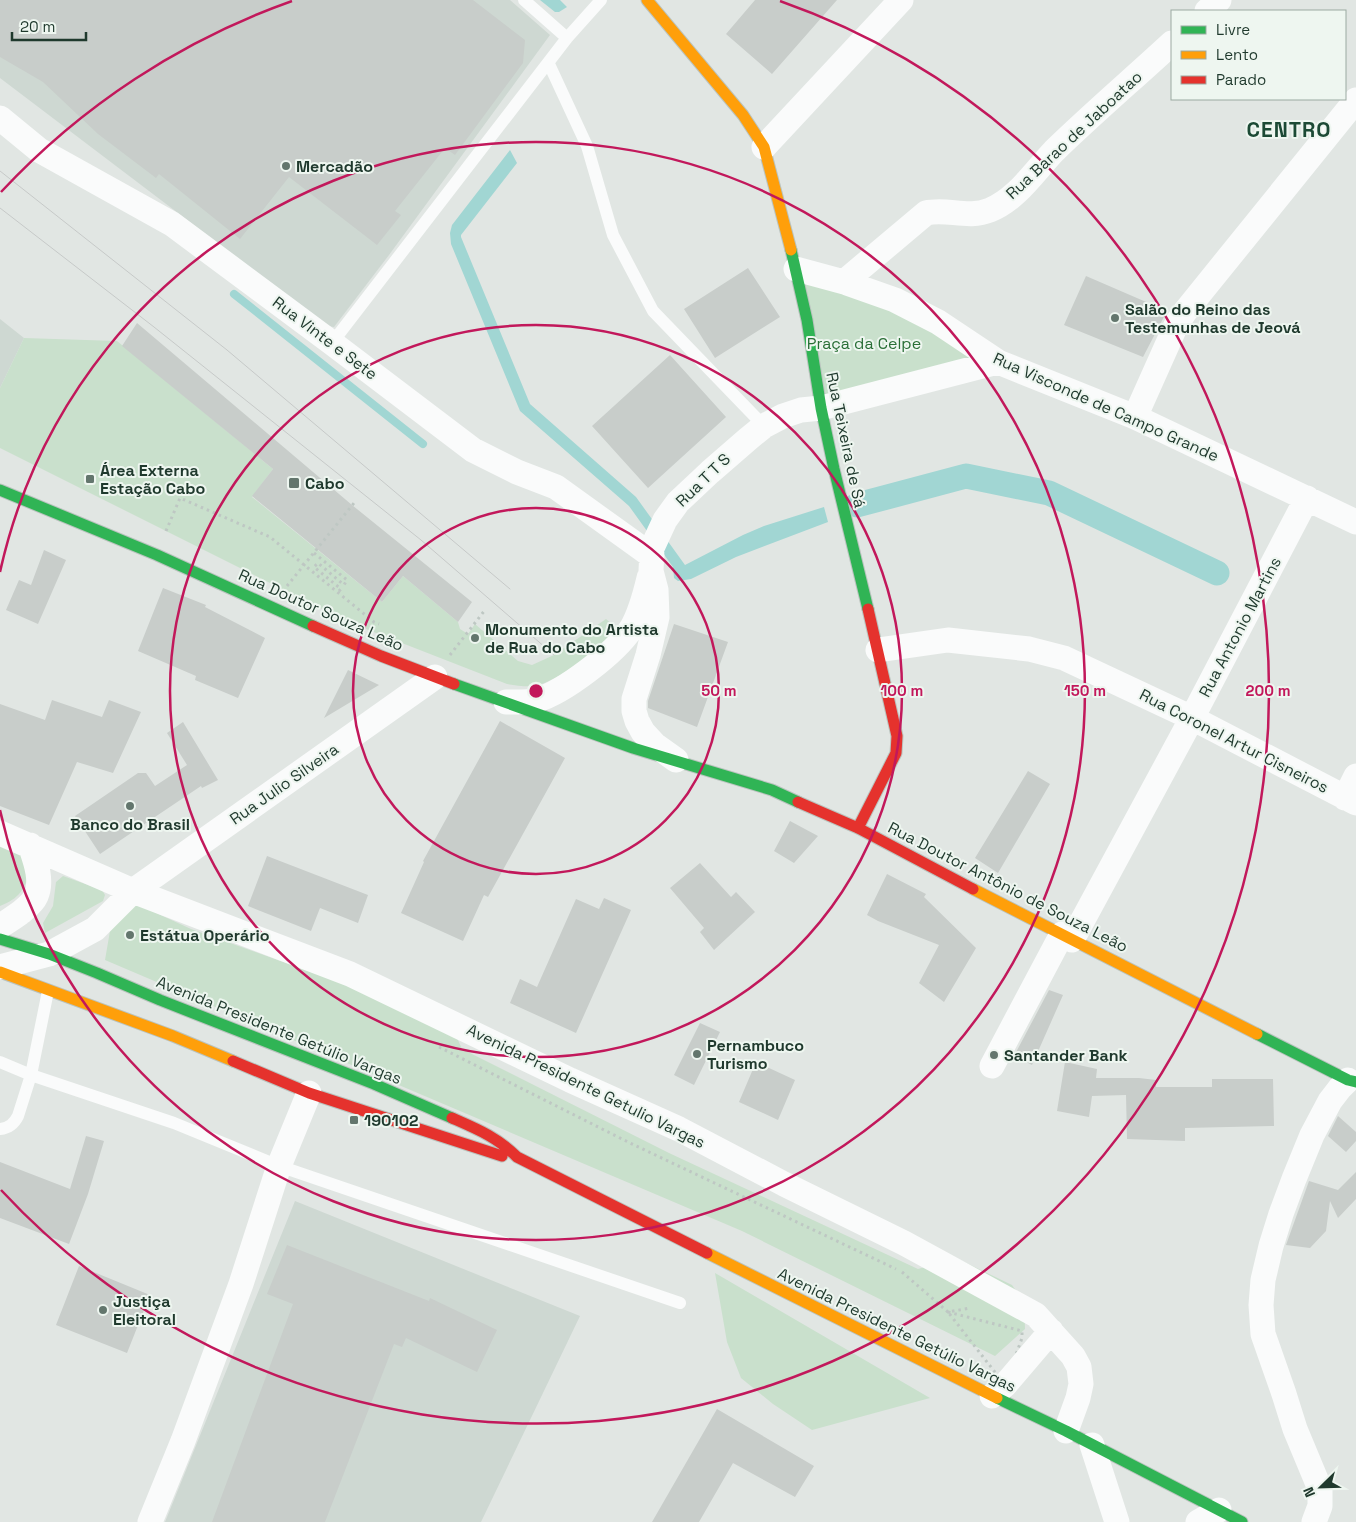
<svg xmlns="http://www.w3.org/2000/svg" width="1356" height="1522" font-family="'Space Grotesk',sans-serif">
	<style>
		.built { fill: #ced8d2 }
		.green { fill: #c9e0cc }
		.water { fill: #a1d6d3 }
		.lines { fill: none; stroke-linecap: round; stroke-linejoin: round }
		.stream { stroke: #a1d6d3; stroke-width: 8 }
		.canal { stroke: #a1d6d3; stroke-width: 25 }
		.building { fill: #c8cdca }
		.fast-casing { stroke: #bac3be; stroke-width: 13 }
		.slow-casing { stroke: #bac3be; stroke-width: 13 }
		.jam-casing { stroke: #bac3be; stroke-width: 13 }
		.path { stroke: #bec7c3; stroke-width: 3; stroke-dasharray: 2.5 4; stroke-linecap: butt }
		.lane { stroke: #fafbfb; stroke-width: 12 }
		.street { stroke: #fafbfb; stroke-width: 25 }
		.fast { stroke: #30b455; stroke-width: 11 }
		.slow { stroke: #ff9f0a; stroke-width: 11 }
		.jam { stroke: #e5322d; stroke-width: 11 }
		.tram { stroke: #c6c9c8; stroke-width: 1 }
		.ring { fill: none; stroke: #c2185b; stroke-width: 2.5 }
		.poi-dot { fill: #63766d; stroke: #eef6f0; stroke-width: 2 }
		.labels { text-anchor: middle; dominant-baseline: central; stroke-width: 4; stroke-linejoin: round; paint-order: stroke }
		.street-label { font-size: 16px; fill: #1f392d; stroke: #eef6f0 }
		.poi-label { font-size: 16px; font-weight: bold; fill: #1f392d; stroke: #eef6f0; text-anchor: start }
		.park-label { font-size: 16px; fill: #2a6f37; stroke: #eef6f0 }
		.district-label { font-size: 21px; font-weight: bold; letter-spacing: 1px; fill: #1c4a35; stroke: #eef6f0 }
		.centre { fill: #c2185b; stroke: #eef6f0; stroke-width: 2.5 }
		.ring-label { font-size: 15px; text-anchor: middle; font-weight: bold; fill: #c2185b; stroke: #eef6f0; stroke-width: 4; stroke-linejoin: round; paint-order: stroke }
	</style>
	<rect width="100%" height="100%" fill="#e1e6e3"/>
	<path class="built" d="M 0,0 L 510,0 L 550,35 L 389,255 L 334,327 L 327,326 L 0,78 Z
		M 0,319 L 24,338 L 0,388 Z
		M 295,1201 L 580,1316 L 481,1522 L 165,1522 Z"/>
	<path class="green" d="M 796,269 L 889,297 L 998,362 L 821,408 Z
		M 24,338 L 117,341 L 273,469 L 252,497 L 382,602 L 403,576 L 458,622 L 460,629 L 468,634 L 475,624 L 518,661 L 532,665 L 554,655 L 606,619 L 619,630 C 600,647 559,682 534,686 C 526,687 515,685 507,684 L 348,622 L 0,448 L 0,388 Z
		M 0,842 L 19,849 L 31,870 C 24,890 20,898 0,906 Z
		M 63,876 L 102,890 L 105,895 L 103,901 L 45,933 L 43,923 L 53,906 L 56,882 Z
		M 136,900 L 154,912 L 191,929 L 450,1022 L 462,1049 L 669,1153 L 918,1269 L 956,1258 L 1012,1285 L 1024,1302 L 1025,1329 L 995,1356 L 742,1231 L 105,960 L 111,925 Z
		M 715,1273 L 930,1398 L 812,1430 L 773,1404 L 741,1378 L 727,1342 Z"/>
	<path class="water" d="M 540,0 L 560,0 L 567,7 L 559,12 L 555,12 Z
		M 510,150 L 517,163 L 461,235 L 461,237 L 530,404 L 636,497 L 685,565 L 743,535 L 764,526 L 824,507 L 828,522 L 736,557 L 691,579 L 678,581 L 674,578 L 673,567 L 629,506 L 520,411 L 451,244 L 450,233 L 452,225 Z"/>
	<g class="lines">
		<path class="stream" d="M 234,294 L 423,444"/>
		<path class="canal" d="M 857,505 L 966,476 L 1049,493 L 1217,573"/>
	</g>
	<path class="building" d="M 0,0 L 473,0 L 525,40 L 523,63 L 455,155 L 445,148 L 395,211 L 401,215 L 377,245 L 289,177 L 240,239 L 159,174 L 156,178 L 98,134 L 43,82 L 0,57 Z
		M 755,0 L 837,0 L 772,74 L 726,34 Z
		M 748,268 L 780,317 L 715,358 L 684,309 Z
		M 1086,276 L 1167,311 L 1143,357 L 1064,325 Z
		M 137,323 L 352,505 L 472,602 L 458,622 L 403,576 L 382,602 L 252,496 L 273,469 L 122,346 Z
		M 670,355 L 726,417 L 648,488 L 592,426 Z
		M 44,550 L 66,560 L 38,624 L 6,610 L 19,580 L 31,585 Z
		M 163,588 L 206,605 L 205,607 L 265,638 L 238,698 L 195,680 L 196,676 L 138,651 Z
		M 674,624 L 728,642 L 697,727 L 648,708 L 648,701 Z
		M 348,670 L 379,685 L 324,718 Z
		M 52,700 L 102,717 L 109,700 L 141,712 L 113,773 L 77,762 L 49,825 L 0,806 L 0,704 L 45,720 Z
		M 500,721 L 565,758 L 488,897 L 484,895 L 463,941 L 401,913 L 424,862 L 423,861 Z
		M 183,722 L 218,780 L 202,788 L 201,786 L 100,854 L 75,816 L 138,773 L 146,773 L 155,786 L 187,765 L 167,733 Z
		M 1028,771 L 1050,784 L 998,873 L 975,858 Z
		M 790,821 L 818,836 L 794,863 L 774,851 Z
		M 267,856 L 368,895 L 358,923 L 320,908 L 311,931 L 248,906 Z
		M 700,863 L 731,897 L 736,892 L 755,912 L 714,950 L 700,932 L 704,928 L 670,888 Z
		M 887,874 L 926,894 L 924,897 L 976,948 L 944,1002 L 919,983 L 939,945 L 878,921 L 867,915 Z
		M 604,898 L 631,910 L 576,1033 L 510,1003 L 520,979 L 537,987 L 576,899 L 599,909 Z
		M 1049,990 L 1063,995 L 1032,1065 L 1014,1056 Z
		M 700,1023 L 720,1032 L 694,1085 L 674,1075 Z
		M 756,1062 L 795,1080 L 778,1120 L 739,1102 Z
		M 1065,1062 L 1097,1069 L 1096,1078 L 1139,1078 L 1156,1080 L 1156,1087 L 1212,1087 L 1212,1079 L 1273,1079 L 1274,1126 L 1185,1128 L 1185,1141 L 1127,1139 L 1126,1095 L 1092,1096 L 1089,1117 L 1057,1111 Z
		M 1338,1116 L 1356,1132 L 1356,1141 L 1346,1152 L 1328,1136 Z
		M 86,1136 L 104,1141 L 88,1194 L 69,1244 L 0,1218 L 0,1162 L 70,1189 Z
		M 1356,1172 L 1356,1199 L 1338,1218 L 1330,1201 L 1326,1231 L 1310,1248 L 1286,1245 L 1309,1181 L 1338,1190 Z
		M 287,1245 L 429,1301 L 430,1298 L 497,1330 L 477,1372 L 406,1338 L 402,1347 L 394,1344 L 325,1522 L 212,1522 L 293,1304 L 267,1294 Z
		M 79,1266 L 150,1295 L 127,1353 L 56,1325 Z
		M 717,1409 L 814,1466 L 795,1497 L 733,1463 L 699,1522 L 652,1522 Z"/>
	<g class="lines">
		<defs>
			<path id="fast" d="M 791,250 L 807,320 L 821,408 L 834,469 L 868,609
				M 0,490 L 157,555 L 313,626
				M 454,684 L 633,748 L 772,790 L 798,802
				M 0,939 L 49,954 L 97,973 L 160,1000 L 374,1084 L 452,1118
				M 1257,1034 L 1348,1080 L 1356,1082
				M 997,1398 L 1066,1431 L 1242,1522"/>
			<path id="slow" d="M 647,0 L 743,115 L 764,147 L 791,250
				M 973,889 L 1257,1034
				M 0,972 L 173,1036 L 233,1061
				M 707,1253 L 997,1398"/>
			<path id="jam" d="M 313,626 L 381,656 L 454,684
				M 798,802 L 858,828 L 973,889
				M 858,828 L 896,753 L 897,736 L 868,609
				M 233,1061 L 309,1093 L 502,1156
				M 452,1118 C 477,1129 497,1137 517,1157 L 707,1253"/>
		</defs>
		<use href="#fast" class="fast-casing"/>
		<use href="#slow" class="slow-casing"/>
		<use href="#jam" class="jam-casing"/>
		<path class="path" d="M 166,531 L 180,498 L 270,537 L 374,622 L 379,624
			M 314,553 L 347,580 L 344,585 L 318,563 L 314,567 L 341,589 L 338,592
			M 287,586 L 354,503
			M 450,655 L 485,610
			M 439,1047 L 630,1143 L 896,1269
			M 902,1272 L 948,1312 L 970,1308
			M 948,1312 L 1022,1331 L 1022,1338 L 1005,1385 Z"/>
		<path class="lane" d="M 524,0 L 567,38
			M 549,64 L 587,146 L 613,235 L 653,311 L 764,426
			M 332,343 L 567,38 L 601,0
			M 0,1062 L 31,1075 L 174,1123 L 279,1166 L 680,1303
			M 0,1129 C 9,1128 14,1124 18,1116 L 31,1075 L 48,991"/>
		<path class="street" d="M 1207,11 L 1219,0
			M 0,118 L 39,150 L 172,224 L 332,343 L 473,450 L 517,472 L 556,487 L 652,556
			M 764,147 L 901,0
			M 796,269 L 844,282 L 895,300 L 938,322 L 998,362 L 1135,417 L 1356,522
			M 844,282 L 926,213 C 947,208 968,219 990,210 C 1017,199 1034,172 1054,151 C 1092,114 1133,79 1172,43
			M 1135,417 L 1177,323 L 1184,313 L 1356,100
			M 878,650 L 948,640 L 1029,649 L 1064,658 L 1192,718 L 1356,803
			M 506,702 C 516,702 527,703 537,700 C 564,692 615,653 631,629 C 640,614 645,595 649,578
			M 676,760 L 655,745 L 643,732 L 637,721 L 634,711 L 634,699 L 648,655 L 657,617 L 656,590 L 651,571 L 652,548 L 665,520 L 678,502 L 710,472 L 748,439 L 764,426 L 783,416 L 801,410 L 821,408 L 998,362
			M 1345,798 L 1356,776
			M 0,833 L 133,891 L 350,974 L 570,1080 L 679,1129 L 784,1184 L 904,1243 L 1036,1315 L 1073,1356 L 1079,1367 L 1081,1384 L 1078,1398 L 1066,1431
			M 0,926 C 7,922 13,918 20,913 C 26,908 33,903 36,896 C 43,880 35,860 30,845
			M 1072,940 L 1192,718 L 1307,498
			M 0,967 L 49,954 L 95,929 L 133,891 L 435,677
			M 992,1066 L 1062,934
			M 992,1396 L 1005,1385 L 1051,1331
			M 1092,1445 L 1117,1522
			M 150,1522 L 183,1441 L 241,1284 L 279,1166 L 309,1093
			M 1198,1522 L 1219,1510
			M 1314,1522 L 1320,1506 L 1320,1489 L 1295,1429 L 1284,1394 L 1263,1334 L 1261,1305 L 1263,1280 L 1271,1246 L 1281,1214 L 1294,1179 L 1312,1135 L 1330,1101 L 1340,1088 L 1348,1080"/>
		<use href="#fast" class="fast"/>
		<use href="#slow" class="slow"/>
		<use href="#jam" class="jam"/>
		<path class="tram" d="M 0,171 L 227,350 L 510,589
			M 0,208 L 154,327 L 421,540 L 554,655"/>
	</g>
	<g class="ring">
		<circle cx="536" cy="691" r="183"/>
		<circle cx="536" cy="691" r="366"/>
		<path d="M0 572A549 549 0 1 1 0 810"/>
		<path d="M1 192A732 732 0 0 1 292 1M780 1A732 732 0 1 1 1 1190"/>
	</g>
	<g class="poi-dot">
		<circle cx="286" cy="166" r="5"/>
		<circle cx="1115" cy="318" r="5"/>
		<rect x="85" y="474" width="10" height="10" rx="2.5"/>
		<rect x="288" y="477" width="12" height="12" rx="2.5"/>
		<circle cx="475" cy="638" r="5"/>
		<circle cx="130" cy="806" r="5"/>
		<circle cx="130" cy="935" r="5"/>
		<circle cx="697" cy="1054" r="5"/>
		<circle cx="994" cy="1055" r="5"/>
		<rect x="349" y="1115" width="10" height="10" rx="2.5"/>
		<circle cx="103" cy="1310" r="5"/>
	</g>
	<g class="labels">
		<g class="street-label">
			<text transform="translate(1074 135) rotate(-43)">Rua Barao de Jaboatao</text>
			<text transform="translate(325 338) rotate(37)">Rua Vinte e Sete</text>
			<text transform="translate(1106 407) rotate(24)">Rua Visconde de Campo Grande</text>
			<text transform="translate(846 440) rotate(78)">Rua Teixeira de Sá</text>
			<text transform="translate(703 480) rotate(-44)">Rua T T S</text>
			<text transform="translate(321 610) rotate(24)">Rua Doutor Souza Leão</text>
			<text transform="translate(1240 627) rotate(-62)">Rua Antonio Martins</text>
			<text transform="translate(1234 741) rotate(27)">Rua Coronel Artur Cisneiros</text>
			<text transform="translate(284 784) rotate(-35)">Rua Julio Silveira</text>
			<text transform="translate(1008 887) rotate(27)">Rua Doutor Antônio de Souza Leão</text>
			<text transform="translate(279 1030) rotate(22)">Avenida Presidente Getúlio Vargas</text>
			<text transform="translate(586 1086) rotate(26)">Avenida Presidente Getulio Vargas</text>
			<text transform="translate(897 1330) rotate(26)">Avenida Presidente Getúlio Vargas</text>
		</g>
		<g class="poi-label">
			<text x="296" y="166">Mercadão</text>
			<text x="1125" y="309">Salão do Reino das<tspan x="1125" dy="18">Testemunhas de Jeová</tspan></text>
			<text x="100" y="470">Área Externa<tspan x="100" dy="18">Estação Cabo</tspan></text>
			<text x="305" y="483">Cabo</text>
			<text x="485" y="629">Monumento do Artista<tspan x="485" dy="18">de Rua do Cabo</tspan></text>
			<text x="130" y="824" text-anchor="middle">Banco do Brasil</text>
			<text x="140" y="935">Estátua Operário</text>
			<text x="707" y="1045">Pernambuco<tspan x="707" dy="18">Turismo</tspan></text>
			<text x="1004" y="1055">Santander Bank</text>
			<text x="364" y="1120">190102</text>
			<text x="113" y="1301">Justiça<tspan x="113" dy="18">Eleitoral</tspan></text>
		</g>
		<g class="park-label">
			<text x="864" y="343">Praça da Celpe</text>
		</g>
		<g class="district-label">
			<text x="1289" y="129">CENTRO</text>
		</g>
	</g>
	<circle cx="536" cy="691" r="8" class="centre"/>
	<g class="ring-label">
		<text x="719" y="696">50 m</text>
		<text x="902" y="696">100 m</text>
		<text x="1085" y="696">150 m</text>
		<text x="1268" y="696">200 m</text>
	</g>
	<rect x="1171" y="10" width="175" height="90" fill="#eef6f0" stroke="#9baaa2"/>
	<rect x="1181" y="26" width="25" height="8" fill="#30b455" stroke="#9baaa2"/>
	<text x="1216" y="35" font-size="15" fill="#1f392d">Livre</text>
	<rect x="1181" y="51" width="25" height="8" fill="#ff9f0a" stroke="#9baaa2"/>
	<text x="1216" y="60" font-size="15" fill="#1f392d">Lento</text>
	<rect x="1181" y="76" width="25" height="8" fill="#e5322d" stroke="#9baaa2"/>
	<text x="1216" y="85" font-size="15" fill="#1f392d">Parado</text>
	<g transform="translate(1321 1487) rotate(247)" stroke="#eef6f0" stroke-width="4" paint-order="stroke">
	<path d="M0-4L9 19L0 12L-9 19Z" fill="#1f392d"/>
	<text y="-8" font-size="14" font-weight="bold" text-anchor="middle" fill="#1f392d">N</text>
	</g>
	<path d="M12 32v8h74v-8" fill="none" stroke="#1f392d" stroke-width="2.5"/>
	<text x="20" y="32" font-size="15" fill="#1f392d" stroke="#eef6f0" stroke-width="4" paint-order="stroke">20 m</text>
</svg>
